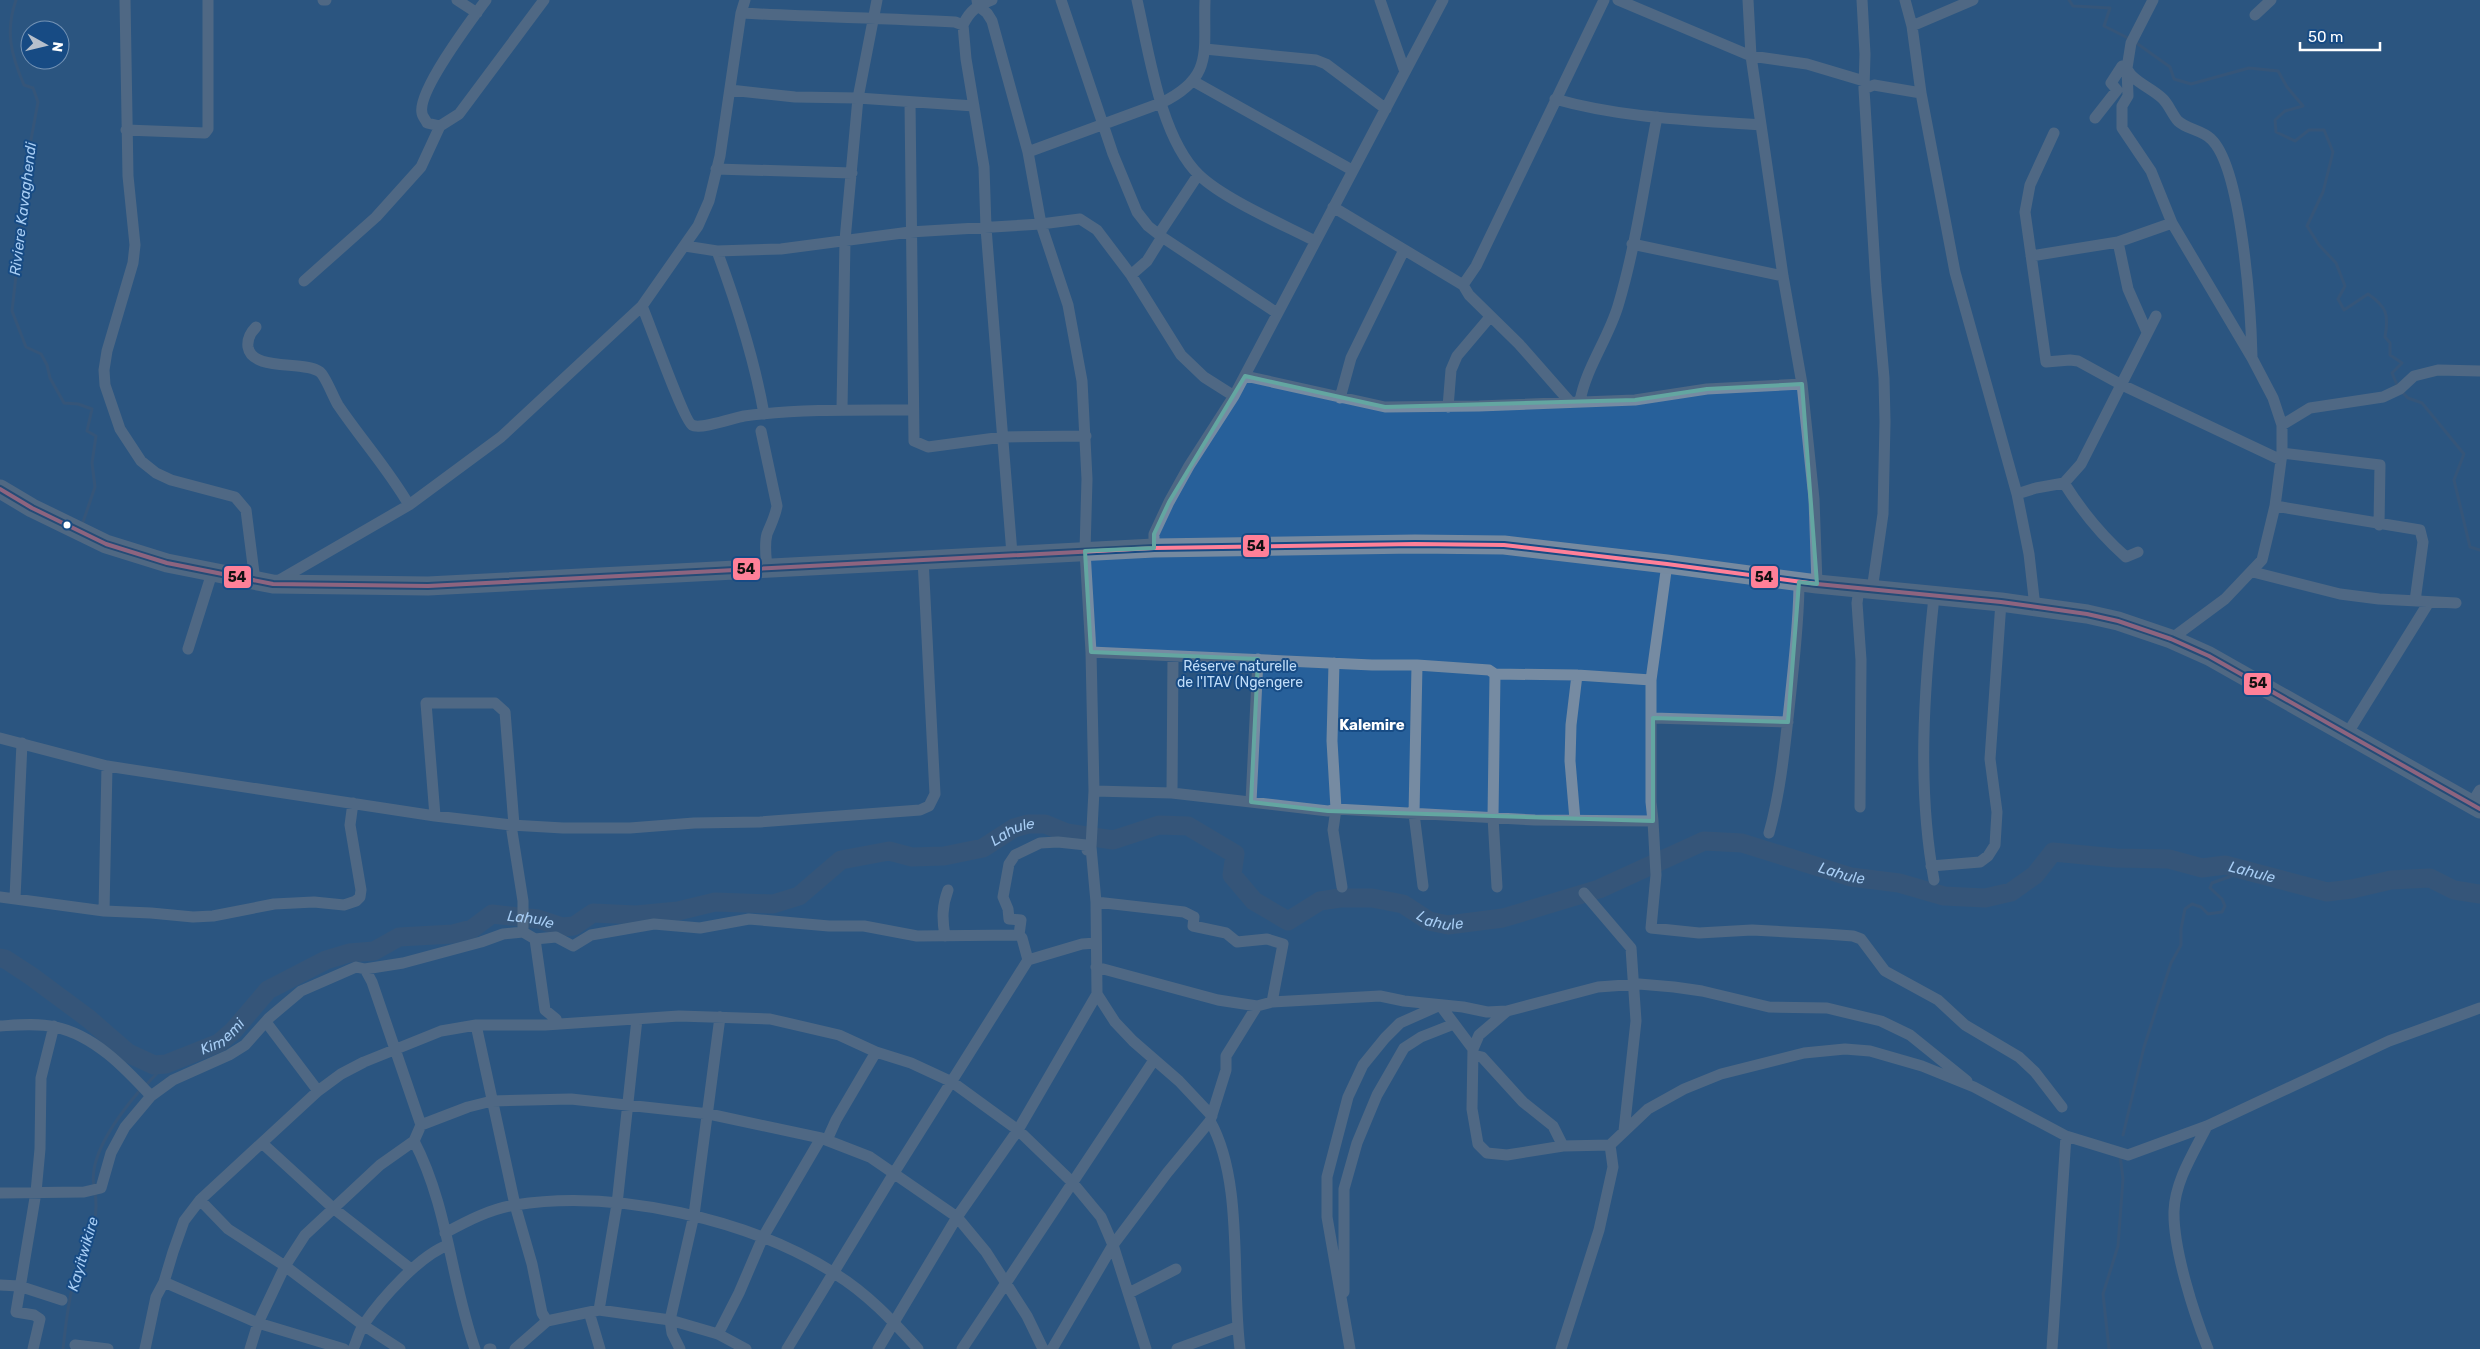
<svg xmlns="http://www.w3.org/2000/svg" width="2480" height="1349" font-family="Rubik,sans-serif">
	<style>
		.green { fill: #27609a; fill-rule: evenodd }
		.lines { fill: none; stroke-linecap: round; stroke-linejoin: round }
		.stream { stroke: #3c618a; stroke-width: 3 }
		.river { stroke: #3c618a; stroke-width: 19 }
		.minor { stroke: #768ba2; stroke-width: 11 }
		.trunk { stroke: #768aa0; stroke-width: 19 }
		.bus-1-casing { stroke: #174b84; stroke-width: 8 }
		.bus-1 { stroke: #ff8098; stroke-width: 4 }
		.marked { fill: none; stroke: #63a6a1; stroke-width: 4; stroke-linejoin: round }
		.bus-dot { fill: #fff; stroke: #174b84; stroke-width: 2 }
		.labels { text-anchor: middle; dominant-baseline: central; stroke-width: 4; stroke-linejoin: round; paint-order: stroke }
		.park-label { font-size: 14px; fill: #c0ddf9; stroke: #174b84 }
		.water-label { font-size: 15px; font-style: italic; fill: #a7cdf4; stroke: #174b84 }
		.neighbourhood-label { font-size: 15px; font-weight: bold; fill: #fff; stroke: #174b84 }
		.line-badge { stroke: #174b84; stroke-width: 2 }
		.pale-badge-label { font-size: 14px; text-anchor: middle; font-weight: bold; fill: #111 }
	</style>
	<rect width="100%" height="100%" fill="#304c6c"/>
	<path class="green" d="M 0,0 L 2480,0 L 2480,1349 L 0,1349 ZM 30,30 L 60,30 L 60,60 L 30,60 Z"/>
	<g class="lines">
		<path class="stream" d="M 16,0 C 5,31 11,55 24,85 L 33,88 L 38,102 L 22,188 L 22,222 L 12,311 L 26,347 L 41,354 L 47,365 L 50,378 L 64,403 L 78,404 L 92,409 L 87,431 L 96,436 L 92,463 L 95,487 L 82,525
			M 2069,0 L 2073,6 L 2110,8 L 2104,26 L 2130,39
			M 2135,42 L 2170,67 L 2174,79 L 2191,84 L 2249,68 L 2278,71 L 2287,87 L 2303,106 L 2285,111 L 2275,120 L 2276,132 L 2295,141 L 2309,130 L 2324,130 L 2333,152 L 2323,192 L 2307,226 L 2319,245 L 2336,263 L 2345,286 L 2338,299 L 2344,310 L 2368,294 C 2387,307 2389,315 2385,337 L 2390,343 L 2390,355 L 2402,363 L 2392,373 L 2398,387
			M 2402,392 L 2408,398 L 2422,403 L 2464,454 L 2454,480 L 2470,547 L 2480,550
			M 146,1085 L 166,1064
			M 2123,1135 L 2144,1047 L 2171,963 L 2181,945 L 2181,929 L 2185,909 L 2192,904 L 2201,907 L 2208,914 L 2222,912 L 2225,906 L 2222,899 L 2210,888 L 2212,883 L 2237,874 L 2241,869
			M 94,1186 C 88,1155 121,1112 141,1089
			M 63,1349 C 66,1322 69,1296 77,1269 C 86,1239 100,1227 95,1192
			M 2109,1349 L 2103,1294 L 2118,1246 L 2123,1179 L 2120,1155"/>
		<path class="river" id="s1" d="M 0,958 L 5,959 L 31,976 L 89,1019 L 128,1053 L 154,1065 L 166,1064 L 219,1043 L 233,1031 L 268,990 L 326,960 L 349,953 L 374,951 L 399,937 L 453,934 L 472,929 L 492,914 L 538,919 L 562,927 L 574,926 L 593,913 L 636,915 L 678,911 L 715,902 L 773,904 L 799,896 L 841,860 L 889,851 L 912,857 L 944,856 L 983,848 L 1014,828 L 1028,824 L 1045,824 L 1067,833 L 1113,840 L 1159,825 L 1188,826 L 1235,854 L 1232,875 L 1254,901 L 1288,921 L 1320,901 L 1340,898 L 1372,898 L 1403,904 L 1429,921 L 1448,925 L 1503,918 L 1599,889 L 1704,841 L 1742,843 L 1851,877 L 1899,883 L 1944,896 L 1985,898 L 2011,892 L 2035,875 L 2053,852 L 2116,858 L 2169,859 L 2202,868 L 2225,865 L 2327,892 L 2352,889 L 2391,880 L 2430,878 L 2454,890 L 2480,894"/>
		<path class="minor" d="M 125,0 L 128,176 L 135,245 L 133,263 L 107,351 L 104,370 L 105,385 L 120,429 L 141,461 L 156,473 L 171,480 L 235,497 L 246,510 L 255,581
			M 323,0 L 326,0
			M 457,0 L 477,13
			M 486,0 C 472,19 417,92 422,113 C 422,116 426,120 427,123 L 440,126 L 459,114 L 544,0
			M 977,0 L 978,6 L 987,13 L 992,21 L 1028,152 L 1041,224 L 1068,305 L 1082,381 L 1087,479 L 1085,551 L 1091,652 L 1094,791 L 1091,847 L 1096,902 L 1097,994 L 1115,1022 L 1133,1041 L 1179,1081 L 1212,1116
			M 1061,0 L 1113,154 L 1137,212 L 1148,226 L 1162,237 L 1277,313
			M 1137,0 C 1149,52 1160,137 1199,175 C 1224,199 1282,224 1315,241
			M 1380,0 L 1405,72
			M 1618,0 L 1751,56 L 1807,64 L 1864,81 L 1864,89 L 1874,85 L 1921,93
			M 1748,0 L 1751,56 L 1783,276 L 1802,384 L 1814,499 L 1817,584
			M 1862,0 L 1865,54 L 1864,89 L 1876,285 L 1884,378 L 1885,422 L 1883,514 L 1872,590
			M 1905,0 L 1912,26 L 1921,93 L 1955,272 L 2017,494 L 2029,554 L 2035,607
			M 2153,0 L 2131,43 L 2127,68 L 2128,96 L 2122,106 L 2122,128 L 2151,171 L 2172,223 L 2252,358 L 2273,398 L 2282,425 L 2282,453 L 2275,506 L 2262,560 L 2225,599 L 2171,639
			M 741,13 C 813,17 884,18 955,22 L 963,25 C 970,10 977,6 992,0
			M 2255,15 L 2271,0
			M 963,25 L 966,59 L 984,167 L 986,228 L 1012,554
			M 1912,26 L 1973,0
			M 1205,49 L 1316,60 L 1326,64 L 1386,109
			M 1193,81 L 1352,170
			M 730,90 L 795,97 L 858,98 L 974,106
			M 1555,99 C 1621,118 1693,120 1761,125
			M 910,102 L 914,441 L 928,447 L 1003,437 L 1086,436
			M 2095,118 L 2117,90 L 2111,83 L 2122,66 C 2128,68 2128,72 2132,76 C 2141,85 2154,90 2163,99 C 2169,105 2172,114 2178,121 C 2186,129 2202,130 2211,139 C 2242,168 2251,312 2252,357
			M 126,130 L 205,133 L 208,129 L 208,0
			M 2054,133 L 2030,185 L 2025,212 L 2046,362 L 2070,360 L 2078,361 L 2120,384 L 2281,460
			M 1028,152 L 1161,103 C 1215,77 1203,51 1205,0
			M 716,169 L 852,173
			M 1333,207 L 1463,285 L 1469,295 L 1519,344 L 1570,402
			M 1159,234 L 1198,175
			M 2118,242 L 2128,289 L 2147,332
			M 1632,244 L 1783,276
			M 685,246 L 717,251 L 781,249 L 910,232 L 1041,224 L 1080,219 L 1097,230 L 1131,275 L 1181,355 L 1204,377 L 1234,396
			M 717,251 C 737,305 754,357 764,414
			M 2031,256 L 2118,242 L 2172,223
			M 1131,275 L 1147,261 L 1162,237
			M 304,281 L 376,217 L 421,167 L 440,126
			M 1463,285 L 1476,266 L 1604,0
			M 642,306 C 649,322 684,421 692,425 C 700,430 733,418 744,416 C 800,409 856,410 912,410
			M 256,327 C 250,333 247,339 248,347 C 252,372 304,360 320,372 C 326,377 333,397 338,405 C 361,439 388,469 409,505
			M 1245,376 L 1385,407 L 1479,406 L 1635,400 L 1707,389 L 1802,384
			M 1340,398 L 1351,358 L 1404,250
			M 1580,401 C 1586,368 1608,339 1618,306 C 1636,246 1645,179 1657,117
			M 1448,407 L 1451,370 L 1457,356 L 1490,317
			M 842,409 L 845,240 L 858,98 L 877,0
			M 2282,425 L 2310,408 L 2383,397 L 2400,389 L 2414,376 L 2438,370 L 2480,371
			M 761,431 L 777,506 C 775,517 771,524 767,534 C 764,545 766,557 767,567
			M 2282,453 L 2380,465 L 2379,525
			M 2064,483 C 2081,510 2102,536 2126,557 L 2138,552
			M 2017,494 L 2036,488 L 2064,483 L 2081,464 L 2156,316
			M 2275,506 L 2420,530 L 2423,542 L 2415,601
			M 1154,548 L 1154,534 L 1169,502 L 1189,466 L 1234,396 L 1443,0
			M 2253,572 L 2340,594 L 2379,599 L 2456,603
			M 276,582 L 409,505 L 501,437 L 642,306 L 698,226 L 709,201 L 720,156 L 741,13 L 745,0
			M 1859,589 L 1857,603 L 1861,660 L 1860,807
			M 188,649 L 212,573
			M 1091,652 L 1372,665 L 1417,665 L 1489,670 L 1495,674 L 1577,675 L 1651,680
			M 1334,663 L 1332,741 L 1336,809 L 1333,830 L 1342,887
			M 1417,665 L 1414,814 L 1423,886
			M 1495,674 L 1493,817 L 1497,887
			M 1653,718 L 1788,722
			M 2347,734 L 2429,602
			M 0,738 L 107,766 L 435,816 L 511,825 L 563,828 L 630,828 L 694,823 L 760,822 L 920,810 L 929,806 L 935,794 L 923,559
			M 1094,791 L 1172,793 L 1328,811 L 1336,809 L 1535,820 L 1653,821 L 1651,802 L 1651,680 L 1667,564
			M 1172,793 L 1173,657
			M 1251,802 L 1258,659
			M 2472,803 L 2480,790
			M 435,816 L 426,703 L 495,703 L 505,712 L 514,825
			M 1575,820 L 1570,761 L 1571,725 L 1577,675
			M 1653,821 L 1656,875 L 1651,928 L 1699,933 L 1752,930 L 1826,934 L 1853,936 L 1861,939 L 1885,971 L 1938,1000 L 1965,1025 L 2019,1057 L 2035,1072 L 2062,1107
			M 511,825 L 523,901 L 523,932
			M 1769,833 C 1781,790 1785,745 1790,700 C 1794,661 1799,621 1799,582
			M 1931,866 L 1980,862 L 1988,856 L 1995,845 L 1997,812 L 1990,759 L 2001,602
			M 1934,880 C 1917,788 1924,689 1934,597
			M 1584,893 L 1631,948 L 1636,1021 L 1624,1131
			M 0,897 L 104,911 L 151,913 L 193,917 L 213,916 L 274,904 L 314,902 L 344,905 L 356,901 L 360,897 L 361,890 L 350,825 L 353,803
			M 15,898 L 22,743
			M 1096,902 L 1184,912 L 1194,917 L 1193,926 L 1226,933 L 1237,942 L 1267,939 L 1283,944 L 1272,1002
			M 104,911 L 107,766
			M 1019,935 L 1021,920 L 1009,919 L 1008,909 L 1003,897 L 1009,864 L 1015,855 L 1040,843 L 1058,842 L 1086,845 L 1087,850 L 1091,850
			M 1019,935 L 1022,938 L 1028,960
			M 945,936 C 942,919 942,906 948,890
			M 535,939 L 545,1010 L 556,1019 L 555,1024
			M 1096,967 L 1218,1000 L 1257,1006 L 1272,1002 L 1380,996 L 1404,1001 L 1463,1007 L 1487,1012 L 1507,1011 L 1598,987 L 1639,984 L 1674,987 L 1702,991 L 1769,1007 L 1827,1008 L 1881,1021 L 1910,1035 L 1967,1081
			M 1440,1005 L 1473,1049
			M 1507,1011 L 1479,1035 L 1473,1049 L 1472,1109 L 1478,1144 L 1487,1153 L 1507,1155 L 1563,1146 L 1610,1145
			M 266,1022 L 318,1091
			M 476,1025 L 515,1205 L 532,1264 L 542,1313 L 547,1321
			M 0,1026 C 17,1025 38,1023 55,1027 C 94,1035 125,1068 151,1096
			M 1473,1055 L 1482,1057 L 1523,1102 L 1553,1126 L 1563,1146
			M 1210,1121 C 1244,1181 1231,1280 1240,1349
			M 421,1125 L 468,1107 L 492,1101 L 571,1099 L 709,1114 L 821,1138 L 870,1157 L 957,1217 L 986,1252 L 1027,1316 L 1043,1349
			M 2207,1126 C 2194,1152 2175,1181 2174,1211 C 2173,1249 2194,1314 2208,1349
			M 827,1140 L 836,1120 L 876,1052
			M 414,1141 C 448,1206 451,1281 475,1349
			M 262,1143 L 333,1208 L 411,1269
			M 0,1193 L 84,1192 L 101,1188 L 111,1153 L 125,1127 L 151,1096 L 173,1080 L 229,1055 L 245,1045 L 269,1018 L 301,991 L 356,967 L 365,969 L 403,963 L 481,942 L 503,934 L 523,932 L 535,939 L 556,937 L 573,946 L 591,935 L 654,924 L 700,928 L 749,919 L 829,926 L 864,926 L 917,936 L 1019,935
			M 200,1200 L 228,1229 L 285,1266 L 363,1325 L 400,1349
			M 445,1233 C 467,1221 490,1209 515,1205 C 615,1189 749,1219 834,1273 C 867,1293 893,1321 918,1349
			M 164,1282 L 258,1323 L 344,1349
			M 0,1285 L 19,1286 L 62,1300
			M 1344,1292 L 1344,1189 L 1357,1143 L 1377,1095 L 1404,1048 L 1421,1037 L 1454,1024
			M 1129,1293 L 1176,1269
			M 599,1310 L 617,1204 L 637,1019
			M 589,1312 L 600,1349
			M 718,1334 L 739,1293 L 763,1237 L 821,1138
			M 75,1345 L 108,1349
			M 33,1349 L 40,1319 L 34,1315 L 16,1312 L 36,1192 L 40,1149 L 41,1078 L 54,1026
			M 145,1349 L 156,1297 L 164,1282 L 173,1252 L 184,1221 L 200,1200 L 318,1091 L 341,1074 L 364,1062 L 441,1031 L 476,1025 L 545,1025 L 679,1016 L 770,1019 L 839,1035 L 876,1052 L 911,1063 L 952,1082 L 1018,1130 L 1072,1182 L 1101,1217 L 1113,1245 L 1146,1349
			M 250,1349 L 258,1323 L 285,1266 L 305,1235 L 380,1165 L 414,1141 L 421,1125 L 372,982 L 365,969
			M 353,1349 C 357,1341 359,1331 364,1324 C 381,1299 420,1255 448,1245
			M 489,1349 L 491,1349
			M 515,1349 L 547,1321 L 599,1310 L 670,1320 L 718,1334 L 746,1349
			M 680,1349 L 672,1333 L 670,1320 L 694,1215 L 720,1017
			M 787,1349 L 894,1173 L 1028,960 L 1082,944 L 1096,943
			M 878,1349 L 957,1217 L 1018,1130 L 1097,994
			M 962,1349 L 1154,1060
			M 1052,1349 L 1113,1245 L 1167,1173 L 1210,1121 L 1226,1070 L 1226,1056 L 1257,1006
			M 1177,1349 L 1237,1327
			M 1350,1349 L 1327,1217 L 1327,1177 L 1348,1097 L 1363,1065 L 1385,1038 L 1400,1023 L 1436,1007
			M 1561,1349 L 1599,1230 L 1613,1167 L 1610,1145 L 1648,1109 L 1684,1089 L 1721,1074 L 1804,1053 L 1845,1049 L 1870,1051 L 1922,1066 L 1974,1087 L 2066,1136 L 2128,1155 L 2207,1126 L 2389,1041 L 2480,1008
			M 2052,1349 L 2066,1136"/>
		<path class="trunk" d="M 0,489 L 32,508 L 106,544 L 167,563 L 273,584 L 428,586 L 1154,548 L 1415,544 L 1504,545 L 1667,564 L 1817,584 L 2001,602 L 2087,614 L 2118,621 L 2171,639 L 2209,656 L 2480,809"/>
		<defs>
			<path id="bus-1" d="M 0,489 L 32,508 L 106,544 L 167,563 L 273,584 L 428,586 L 1154,548 L 1415,544 L 1504,545 L 1667,564 L 1817,584 L 2001,602 L 2087,614 L 2118,621 L 2171,639 L 2209,656 L 2480,809"/>
		</defs>
		<use href="#bus-1" class="bus-1-casing"/>
		<use href="#bus-1" class="bus-1"/>
	</g>
	<path d="M0 0H2480V1349H0ZM 1245,376 L 1385,407 L 1635,400 L 1707,389 L 1802,384 L 1817,584 L 1799,582 L 1788,722 L 1653,718 L 1653,821 L 1328,811 L 1251,802 L 1258,659 L 1091,652 L 1085,551 L 1154,548 L 1154,534 L 1169,502 Z" fill="#304c6c" fill-opacity=".55" fill-rule="evenodd"/>
	<path class="marked" d="M 1245,376 L 1385,407 L 1635,400 L 1707,389 L 1802,384 L 1817,584 L 1799,582 L 1788,722 L 1653,718 L 1653,821 L 1328,811 L 1251,802 L 1258,659 L 1091,652 L 1085,551 L 1154,548 L 1154,534 L 1169,502 Z"/>
	<circle class="bus-dot" cx="67" cy="525" r="4.5"/>
	<g class="labels">
		<g class="park-label">
			<text x="1240" y="666">Réserve naturelle<tspan x="1240" dy="16">de l'ITAV (Ngengere</tspan></text>
		</g>
		<g class="water-label">
			<text transform="translate(23 209) rotate(-83)">Riviere Kavaghendi</text>
			<text stroke="none"><textPath href="#s1" startOffset="1121">Lahule</textPath></text>
			<text stroke="none"><textPath href="#s1" startOffset="2038">Lahule</textPath></text>
			<text stroke="none"><textPath href="#s1" startOffset="2471">Lahule</textPath></text>
			<text stroke="none"><textPath href="#s1" startOffset="1616">Lahule</textPath></text>
			<text stroke="none"><textPath href="#s1" startOffset="611">Lahule</textPath></text>
			<text stroke="none"><textPath href="#s1" startOffset="264">Kimemi</textPath></text>
			<text transform="translate(83 1254) rotate(-74)">Kayitwikire</text>
		</g>
		<g class="neighbourhood-label">
			<text x="1372" y="725">Kalemire</text>
		</g>
	</g>
	<g class="line-badge">
		<rect x="1242" y="534" width="28" height="24" rx="5" fill="#ff8098"/>
		<rect x="732" y="557" width="29" height="24" rx="5" fill="#ff8098"/>
		<rect x="223" y="565" width="29" height="24" rx="5" fill="#ff8098"/>
		<rect x="1750" y="565" width="29" height="24" rx="5" fill="#ff8098"/>
		<rect x="2243" y="672" width="29" height="24" rx="5" fill="#ff8098"/>
	</g>
	<g class="pale-badge-label">
		<text x="1256" y="551">54</text>
		<text x="746" y="574">54</text>
		<text x="237" y="582">54</text>
		<text x="1764" y="582">54</text>
		<text x="2258" y="688">54</text>
	</g>
	<g transform="translate(45 45) rotate(98)"><circle r="24" fill="#174b84" stroke="#7493b5"/>
	<path d="M0-4L9 19L0 12L-9 19Z" fill="#b7c0cc"/>
	<text y="-8" font-size="14" font-weight="bold" text-anchor="middle" fill="#ffffff">N</text>
	</g>
	<path d="M2300 42v8h80v-8" fill="none" stroke="#ffffff" stroke-width="2.5"/>
	<text x="2308" y="42" font-size="15" fill="#ffffff" stroke="#174b84" stroke-width="4" paint-order="stroke">50 m</text>
</svg>
